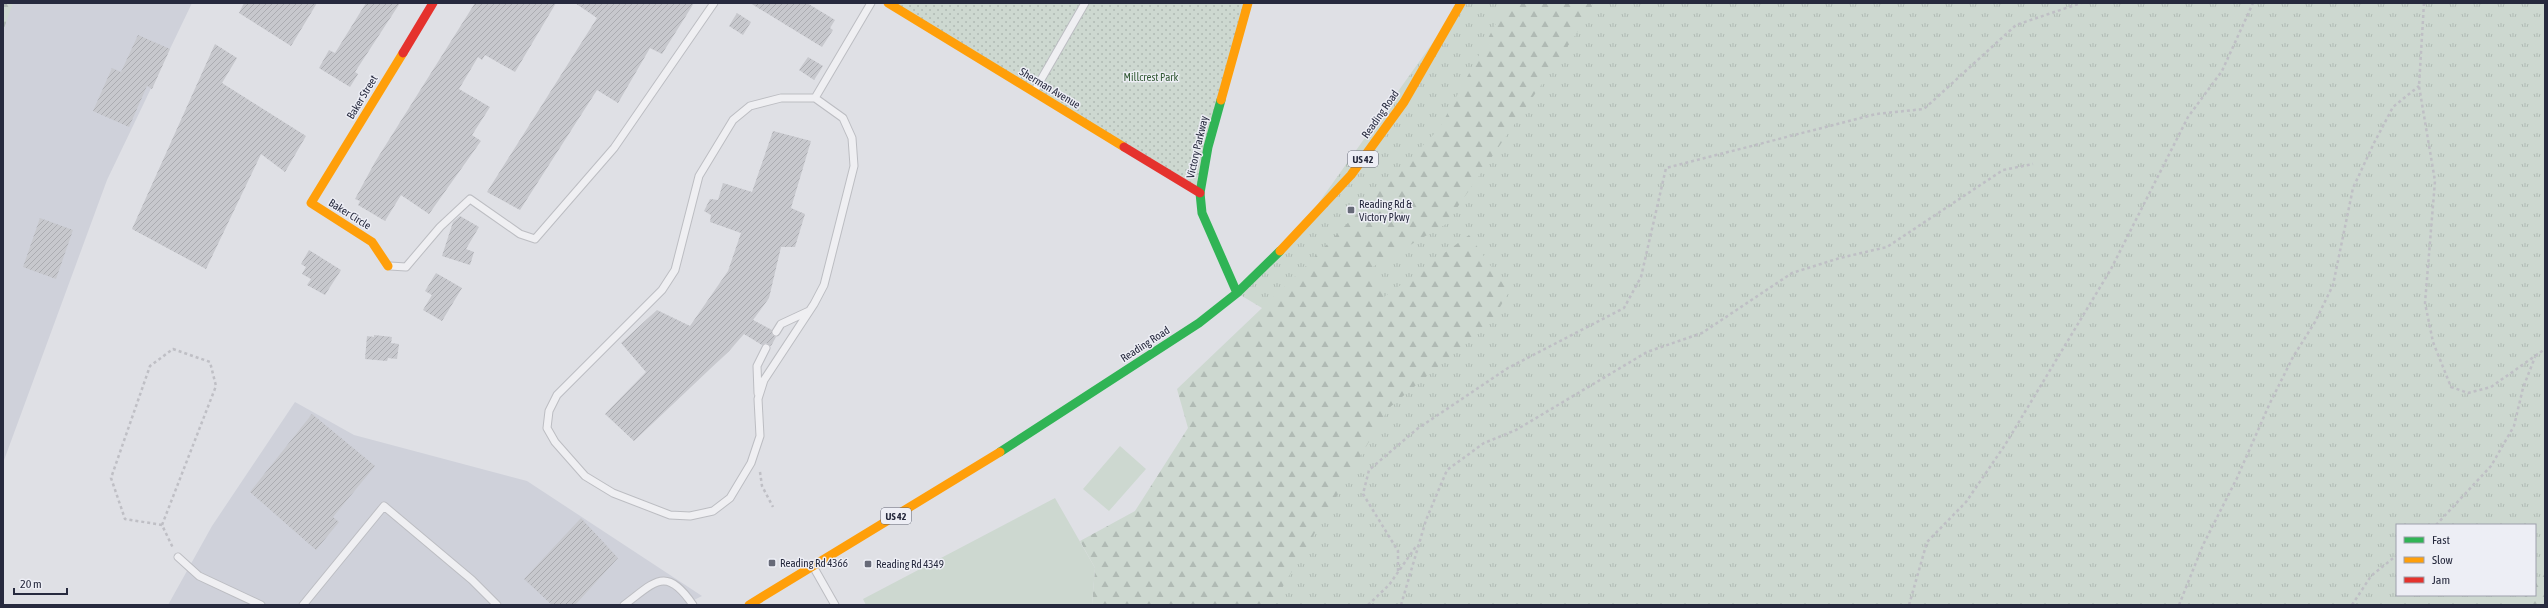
<svg xmlns="http://www.w3.org/2000/svg" width="2548" height="608" font-family="'Asap Condensed',sans-serif">
	<style>
		.built { fill: #cfd1da }
		.grass { fill: url(#grass-tufts); fill-rule: evenodd }
		.forest { fill: url(#forest-firs) }
		.park { fill: url(#park-dots) }
		.pitch { fill: #cdd8d0 }
		.building { fill: url(#building-hatch) }
		.lines { fill: none; stroke-linecap: round; stroke-linejoin: round }
		.lane-casing { stroke: #bcbdc2; stroke-width: 9 }
		.path { stroke: #bfbfc5; stroke-width: 2.5; stroke-dasharray: 3 3; stroke-linecap: butt }
		.lane { stroke: #efeff2; stroke-width: 7 }
		.fast { stroke: #30b455; stroke-width: 9 }
		.slow { stroke: #ff9f0a; stroke-width: 9 }
		.jam { stroke: #e5322d; stroke-width: 9 }
		.poi-dot { fill: #676a78; stroke: #edeef5; stroke-width: 1.5 }
		.labels { text-anchor: middle; dominant-baseline: central; stroke-width: 3; stroke-linejoin: round; paint-order: stroke }
		.shield { fill: #edeef5; stroke: #626575; stroke-width: 1 }
		.shield-label { font-size: 10px; font-weight: bold; fill: #272a3e }
		.park-label { font-size: 11px; fill: #345a36; stroke: #edeef5 }
		.street-label { font-size: 11px; fill: #272a3e; stroke: #edeef5 }
		.poi-label { font-size: 11px; fill: #272a3e; stroke: #edeef5; text-anchor: start }
	</style>
	<defs>
		<pattern id="grass-tufts" width="24" height="20" patternUnits="userSpaceOnUse"><rect width="24" height="20" fill="#cdd8d0"/><path d="M3 7l-1-3M5 7V3M7 7l1-3M15 17l-1-3M17 17v-4M19 17l1-3" fill="none" stroke="#b0bab4"/></pattern>
		<pattern id="forest-firs" width="22" height="20" patternUnits="userSpaceOnUse"><rect width="22" height="20" fill="#cdd8d0"/><path d="M5 1l3.5 6h-7zM16 11l3.5 6h-7z" fill="#b0bab4"/></pattern>
		<pattern id="park-dots" width="8" height="8" patternUnits="userSpaceOnUse"><rect width="8" height="8" fill="#cdd8d0"/><path d="M2 2h.1M6 6h.1" fill="none" stroke="#b0bab4" stroke-width="1.8" stroke-linecap="round"/></pattern>
		<pattern id="building-hatch" width="6" height="6" patternUnits="userSpaceOnUse"><rect width="6" height="6" fill="#c7c8cd"/><path d="M-1 1l2-2M0 6l6-6M5 7l2-2" fill="none" stroke="#abacb1"/></pattern>
	</defs>
	<rect width="100%" height="100%" fill="#dfe0e5"/>
	<path class="built" d="M 3,3 L 192,3 L 107,180 L 3,463 Z
		M 295,402 L 354,435 L 527,481 L 702,596 L 684,605 L 168,605 L 212,526 Z"/>
	<path class="grass" d="M 1461,3 L 2545,3 L 2545,605 L 1248,605 L 1329,348 L 1237,293 L 1295,236 ZM 2397,525 L 2535,525 L 2535,595 L 2397,595 Z"/>
	<path class="forest" d="M 3,3 L 13,3 L 3,31 Z
		M 1507,3 L 1593,3 L 1587,18 L 1446,224 L 1371,268 L 1384,297 L 1469,235 L 1509,292 L 1491,322 L 1389,408 L 1272,605 L 1092,605 L 1095,568 L 1080,541 L 1135,511 L 1188,428 L 1177,389 L 1306,266 L 1439,129 Z
		M 2545,570 L 2545,605 L 2518,605 L 2526,595 L 2535,595 L 2535,583 Z"/>
	<path class="park" d="M 888,3 L 1248,3 L 1200,193 Z"/>
	<path class="pitch" d="M 1120,446 L 1146,469 L 1109,511 L 1083,489 Z
		M 1055,498 L 1095,568 L 1092,605 L 866,605 L 863,599 Z"/>
	<path class="building" d="M 244,3 L 317,3 L 291,46 L 239,13 Z
		M 366,3 L 400,3 L 355,72 L 358,74 L 350,87 L 319,68 L 329,50 L 335,53 Z
		M 475,3 L 556,3 L 515,72 L 485,55 L 482,60 L 478,57 L 459,89 L 490,107 L 472,135 L 481,141 L 429,214 L 401,195 L 385,221 L 358,205 L 360,201 L 355,199 L 375,162 Z
		M 575,3 L 694,3 L 662,54 L 650,48 L 618,103 L 597,90 L 520,210 L 487,192 L 597,18 Z
		M 750,3 L 807,3 L 835,20 L 830,28 L 833,30 L 822,47 Z
		M 737,13 L 751,22 L 743,35 L 729,26 Z
		M 138,35 L 170,49 L 152,89 L 147,86 L 129,127 L 93,111 L 112,68 L 121,72 Z
		M 215,44 L 237,58 L 222,83 L 306,136 L 285,172 L 261,154 L 206,269 L 132,229 Z
		M 808,57 L 823,66 L 814,80 L 799,70 Z
		M 773,131 L 811,141 L 791,208 L 805,214 L 795,247 L 781,247 L 769,298 L 753,320 L 772,330 L 772,335 L 776,337 L 771,346 L 766,343 L 762,345 L 744,334 L 729,351 L 634,441 L 605,414 L 646,372 L 621,343 L 657,310 L 690,326 L 728,271 L 741,233 L 710,222 L 711,215 L 704,211 L 710,199 L 718,200 L 723,183 L 752,192 Z
		M 460,216 L 479,227 L 466,249 L 474,252 L 470,265 L 442,256 L 453,222 Z
		M 40,218 L 73,230 L 56,279 L 23,267 Z
		M 309,250 L 341,270 L 325,295 L 307,285 L 311,279 L 302,274 L 306,267 L 301,264 Z
		M 436,273 L 462,288 L 442,321 L 423,310 L 432,295 L 425,291 Z
		M 374,335 L 392,337 L 391,343 L 399,344 L 397,359 L 388,358 L 387,361 L 365,359 L 367,336 L 374,337 Z
		M 312,414 L 375,466 L 333,517 L 339,522 L 316,550 L 250,492 Z
		M 581,518 L 618,558 L 575,605 L 552,605 L 524,579 Z"/>
	<g class="lines">
		<defs>
			<path id="lane" d="M 1035,90 L 1085,3
				M 781,98 L 815,98 L 843,118 L 852,138 L 854,166 L 824,285 L 814,304 L 764,380 L 758,399 L 760,436 L 751,463 L 730,498 L 713,511 L 690,516 L 670,515 L 613,493 L 585,476 L 555,442 L 547,428 L 549,411 L 557,395 L 662,290 L 675,270 L 699,176 L 733,120 L 750,106 Z
				M 815,98 L 871,3
				M 390,266 L 406,267 L 440,227 L 470,199 L 520,234 L 535,239 L 614,148 L 714,3
				M 776,332 L 781,324 L 809,311
				M 758,393 L 757,366 L 766,348
				M 178,557 L 199,576 L 261,605
				M 814,568 L 835,605
				M 303,605 L 384,506 L 472,580 L 497,605
				M 624,605 C 655,582 666,565 693,605"/>
		</defs>
		<use href="#lane" class="lane-casing"/>
		<path class="path" d="M 2424,3 L 2419,86 L 2435,181 L 2425,303 L 2433,342 L 2451,387 L 2468,393 L 2491,387 L 2545,349
			M 760,472 L 762,486 L 773,507
			M 162,525 L 125,519 L 111,478 L 150,366 L 173,349 L 210,362 L 216,386 L 162,525 L 173,548
			M 2436,525 L 2491,466 L 2514,426 L 2523,388 L 2535,357
			M 1398,571 L 1398,551 L 1363,494 L 1369,470 L 1417,429 L 1508,368 L 1624,308 L 1641,277 L 1666,168 L 1876,114 L 1924,109 L 2016,25 L 2081,3
			M 1368,605 L 1389,585 L 1417,545
			M 1401,605 L 1426,520 L 1447,470 L 1484,443 L 1516,430 L 1647,352 L 1702,333 L 1792,273 L 1840,258 L 1887,247 L 2003,170 L 2033,164
			M 1909,605 L 1927,542 L 1966,502 L 2005,445 L 2111,269 L 2188,117 L 2222,71 L 2253,3
			M 2179,605 L 2203,545 L 2237,478 L 2269,405 L 2293,357 L 2315,322 L 2333,285 L 2353,188 L 2374,143 L 2393,107 L 2419,86
			M 2352,605 L 2371,576 L 2397,555"/>
		<use href="#lane" class="lane"/>
		<path class="fast" d="M 1221,100 L 1208,147 L 1200,193 L 1202,213 L 1237,293
			M 1000,452 L 1199,323 L 1237,293 L 1280,251"/>
		<path class="slow" d="M 888,3 L 1124,147
			M 1221,100 L 1248,3
			M 1280,251 L 1351,175 L 1404,102 L 1461,3
			M 388,266 L 372,242 L 311,203 L 403,53
			M 749,605 L 1000,452"/>
		<path class="jam" d="M 403,53 L 433,3
			M 1124,147 L 1200,193"/>
	</g>
	<g class="poi-dot">
		<rect x="1347" y="206" width="8" height="8" rx="2"/>
		<rect x="768" y="559" width="8" height="8" rx="2"/>
		<rect x="864" y="560" width="8" height="8" rx="2"/>
	</g>
	<g class="labels">
		<g class="shield">
			<rect x="1348" y="151" width="30" height="16" rx="3"/>
			<rect x="881" y="508" width="30" height="16" rx="3"/>
		</g>
		<g class="shield-label">
			<text x="1363" y="159">US 42</text>
			<text x="896" y="516">US 42</text>
		</g>
		<g class="park-label">
			<text x="1151" y="77">Millcrest Park</text>
		</g>
		<g class="street-label">
			<text transform="translate(1050 88) rotate(31)">Sherman Avenue</text>
			<text transform="translate(362 97) rotate(-59)">Baker Street</text>
			<text transform="translate(1380 114) rotate(-55)">Reading Road</text>
			<text transform="translate(1197 147) rotate(-77)">Victory Parkway</text>
			<text transform="translate(350 214) rotate(32)">Baker Circle</text>
			<text transform="translate(1145 344) rotate(-33)">Reading Road</text>
		</g>
		<g class="poi-label">
			<text x="1359" y="204">Reading Rd &amp;<tspan x="1359" dy="13">Victory Pkwy</tspan></text>
			<text x="780" y="563">Reading Rd 4366</text>
			<text x="876" y="564">Reading Rd 4349</text>
		</g>
	</g>
	<rect width="2548" height="608" fill="none" stroke="#272a3e" stroke-width="8"/>
	<rect x="2396" y="524" width="140" height="72" fill="#edeef5" stroke="#9ea0ac"/>
	<rect x="2404" y="537" width="20" height="6" fill="#30b455" stroke="#9ea0ac"/>
	<text x="2432" y="544" font-size="12" fill="#272a3e">Fast</text>
	<rect x="2404" y="557" width="20" height="6" fill="#ff9f0a" stroke="#9ea0ac"/>
	<text x="2432" y="564" font-size="12" fill="#272a3e">Slow</text>
	<rect x="2404" y="577" width="20" height="6" fill="#e5322d" stroke="#9ea0ac"/>
	<text x="2432" y="584" font-size="12" fill="#272a3e">Jam</text>
	<path d="M14 588v6h53v-6" fill="none" stroke="#272a3e" stroke-width="2"/>
	<text x="20" y="588" font-size="12" fill="#272a3e" stroke="#edeef5" stroke-width="3" paint-order="stroke">20 m</text>
</svg>
